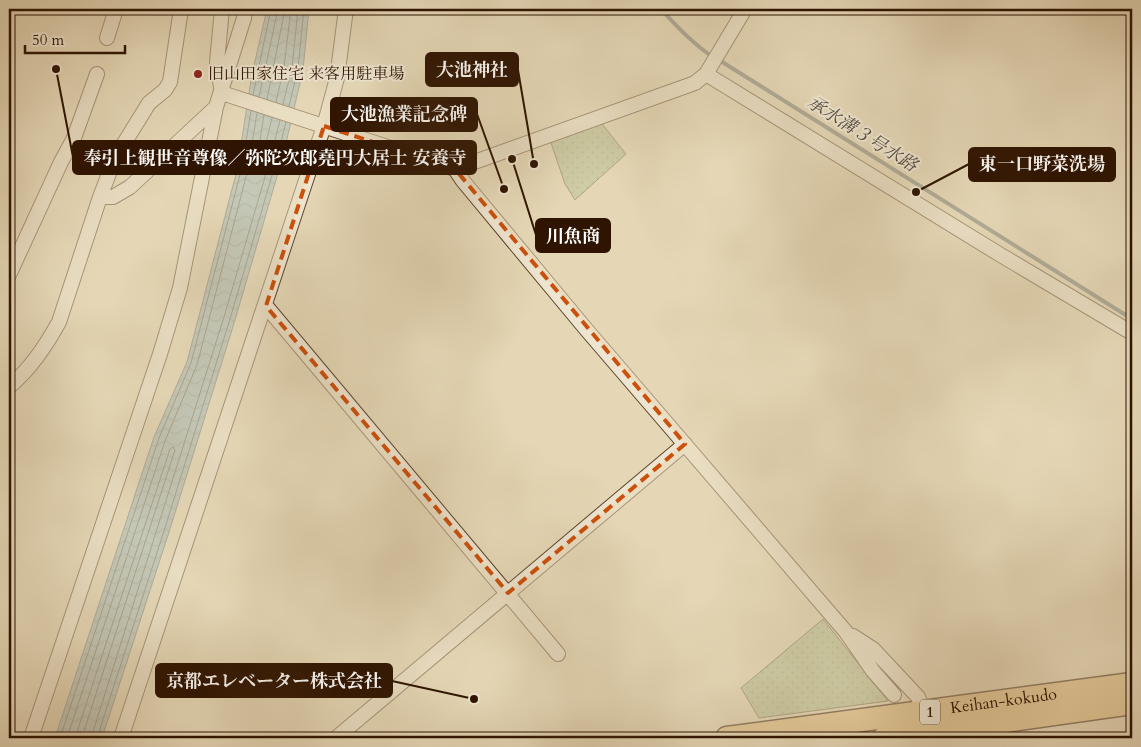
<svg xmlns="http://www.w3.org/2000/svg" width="1141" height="747" font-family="Cardo,'Noto Serif JP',serif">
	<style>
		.grass { fill: url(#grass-dots); stroke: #706a48 }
		.water { fill: url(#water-waves); stroke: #6f766f }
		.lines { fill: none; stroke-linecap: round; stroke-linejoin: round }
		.shore { stroke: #64665d; stroke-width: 1 }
		.stream { stroke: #6f766f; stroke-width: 4 }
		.minor-casing { stroke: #5c452e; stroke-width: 16 }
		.trunk-casing { stroke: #2e1401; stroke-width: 25 }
		.minor { stroke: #eee5d0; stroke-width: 14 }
		.trunk { stroke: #e2bc7b; stroke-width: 22 }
		.marked { fill: none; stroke: #cc4f0a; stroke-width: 4; stroke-dasharray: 10 6; stroke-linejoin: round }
		.poi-dot { fill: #8f2418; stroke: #eee5d0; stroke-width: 2 }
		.labels { text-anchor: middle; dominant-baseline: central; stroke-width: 4; stroke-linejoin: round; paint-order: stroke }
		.shield { fill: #eee5d0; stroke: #68533f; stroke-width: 1 }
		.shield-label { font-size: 15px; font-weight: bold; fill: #2e1401 }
		.poi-label { font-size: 16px; fill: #2e1401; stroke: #eee5d0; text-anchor: start }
		.street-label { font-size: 16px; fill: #2e1401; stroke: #eee5d0 }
		.water-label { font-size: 18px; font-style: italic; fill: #544d41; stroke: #eee5d0 }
		.leader { fill: none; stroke: #2e1401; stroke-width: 2 }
		.callout-dot { fill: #2e1401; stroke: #eee5d0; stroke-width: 2 }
		.callout { fill: #2e1401; stroke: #2e1401; stroke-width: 2 }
		.callout-label { font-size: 18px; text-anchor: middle; font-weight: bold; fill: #fff }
	</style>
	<defs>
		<pattern id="grass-dots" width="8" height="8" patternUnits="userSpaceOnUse" patternTransform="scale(1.25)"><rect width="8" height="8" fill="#b2bf90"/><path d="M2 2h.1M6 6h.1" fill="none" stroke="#99a37a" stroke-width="1.8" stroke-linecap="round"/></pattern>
		<pattern id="water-waves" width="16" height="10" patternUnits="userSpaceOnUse" patternTransform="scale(1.25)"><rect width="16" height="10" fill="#9bb7b9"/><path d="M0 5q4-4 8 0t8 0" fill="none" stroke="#869c9d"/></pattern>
	</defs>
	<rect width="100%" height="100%" fill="#e5d7b6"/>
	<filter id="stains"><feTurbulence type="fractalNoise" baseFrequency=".004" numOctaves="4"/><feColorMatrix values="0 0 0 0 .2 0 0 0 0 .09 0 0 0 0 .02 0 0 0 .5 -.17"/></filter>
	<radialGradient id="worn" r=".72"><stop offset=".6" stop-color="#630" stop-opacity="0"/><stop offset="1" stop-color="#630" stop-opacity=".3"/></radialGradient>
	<path class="grass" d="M 599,120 L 626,154 L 575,200 L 565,184 L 549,137 Z
		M 823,619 L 888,701 L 759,718 L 741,688 Z"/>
	<path class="water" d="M 267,9 L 309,9 L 303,70 L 283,156 L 235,320 L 169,532 L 102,738 L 55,738 L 154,437 L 187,362 L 237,170 L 252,74 Z"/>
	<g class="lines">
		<path class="shore" d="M 253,95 L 271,9
			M 259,97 L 278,9
			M 267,99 L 285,9
			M 276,102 L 284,67 L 291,9
			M 283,104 L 292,68 L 298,9
			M 289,106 L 298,69 L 304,9
			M 264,115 L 257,158 L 259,161 L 262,159 L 272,118
			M 60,738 L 159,438 L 191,363 L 241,171 L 251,111
			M 67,738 L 165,441 L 197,365 L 247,173 L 257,113
			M 75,738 L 170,449 L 173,447 L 175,450 L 84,731 L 83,738
			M 91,738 L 224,317 L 272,153 L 280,120
			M 97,738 L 164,531 L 230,319 L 278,155 L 286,122"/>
		<path class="stream" d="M 661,9 C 676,26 693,44 713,57
			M 719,60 L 1132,319"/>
		<defs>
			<path id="minor" d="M 107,38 L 116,9
				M 706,74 L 999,254 L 1132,333
				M 221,87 L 217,62 L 222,9
				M 222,93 L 455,169 L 695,83 L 706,74 L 745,9
				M 455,169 L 463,181 L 585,328 L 846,632 L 873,671 L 894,695
				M 100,197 L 113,197 L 130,187 L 216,107
				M 9,275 L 61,162 L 74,138 L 97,74
				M 266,306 L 558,654
				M 9,387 C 31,368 45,347 59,322 L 100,197 L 115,158 L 149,103 L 165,90 L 170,82 L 181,9
				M 853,636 L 873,649 L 918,697 L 924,713
				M 31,738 L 160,354 L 180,288 L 216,107 L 244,18 L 245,9
				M 121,738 L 324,126 L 337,78 L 346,9
				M 336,738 L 685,444
				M 999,738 L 1004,721"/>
			<g id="trunk">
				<path id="s1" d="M 727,738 L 1132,684"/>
				<path d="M 884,738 L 1132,703"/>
			</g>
		</defs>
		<use href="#minor" class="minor-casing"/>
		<use href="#trunk" class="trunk-casing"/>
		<use href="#minor" class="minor"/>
		<use href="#trunk" class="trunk"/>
	</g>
	<path d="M0 0H1141V747H0ZM 324,126 L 455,169 L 685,444 L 508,593 L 266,306 Z" fill="#e5d7b6" fill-opacity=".55" fill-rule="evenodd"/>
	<path class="marked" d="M 324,126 L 455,169 L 685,444 L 508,593 L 266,306 Z"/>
	<circle class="poi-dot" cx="198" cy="74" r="5"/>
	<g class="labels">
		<rect class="shield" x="920" y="699.5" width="20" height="25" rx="4"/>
		<g class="shield-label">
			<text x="930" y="712">1</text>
		</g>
		<g class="poi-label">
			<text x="208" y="74">旧山田家住宅 来客用駐車場</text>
		</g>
		<g class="street-label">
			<text stroke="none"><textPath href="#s1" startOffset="279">Keihan-kokudo</textPath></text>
		</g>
		<g class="water-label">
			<text transform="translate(862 134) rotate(32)">承水溝３号水路</text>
		</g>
	</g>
	<path class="leader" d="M534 164L518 70M504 189L477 114M56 69L73 157M916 192L969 164M512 159L536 235M474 699L392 681"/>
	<g class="callout-dot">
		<circle cx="534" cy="164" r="5"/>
		<circle cx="504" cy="189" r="5"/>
		<circle cx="56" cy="69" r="5"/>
		<circle cx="916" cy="192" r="5"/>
		<circle cx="512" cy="159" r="5"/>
		<circle cx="474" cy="699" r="5"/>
	</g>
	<g class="callout">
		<rect x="426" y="53" width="92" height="33" rx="5"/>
		<rect x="331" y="98" width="146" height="33" rx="5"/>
		<rect x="73" y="141" width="403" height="33" rx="5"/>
		<rect x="969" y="148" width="146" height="33" rx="5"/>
		<rect x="536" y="219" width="74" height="33" rx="5"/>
		<rect x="156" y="664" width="236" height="33" rx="5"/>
	</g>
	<g class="callout-label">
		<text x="472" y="76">大池神社</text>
		<text x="404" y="120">大池漁業記念碑</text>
		<text x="275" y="164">奉引上観世音尊像／弥陀次郎堯円大居士 安養寺</text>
		<text x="1042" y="170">東一口野菜洗場</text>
		<text x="573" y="242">川魚商</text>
		<text x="274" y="687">京都エレベーター株式会社</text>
	</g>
	<rect width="1141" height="747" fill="none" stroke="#e5d7b6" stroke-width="30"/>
	<rect x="10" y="10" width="1121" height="727" fill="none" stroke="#2e1401" stroke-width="2.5"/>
	<rect x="15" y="15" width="1111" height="717" fill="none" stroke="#2e1401"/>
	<path d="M25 45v8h100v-8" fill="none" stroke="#2e1401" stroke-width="2.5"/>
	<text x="32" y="45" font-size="15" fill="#2e1401" stroke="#eee5d0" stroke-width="4" paint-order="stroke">50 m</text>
	<rect width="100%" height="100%" filter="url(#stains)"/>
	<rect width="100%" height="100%" fill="url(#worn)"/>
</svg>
